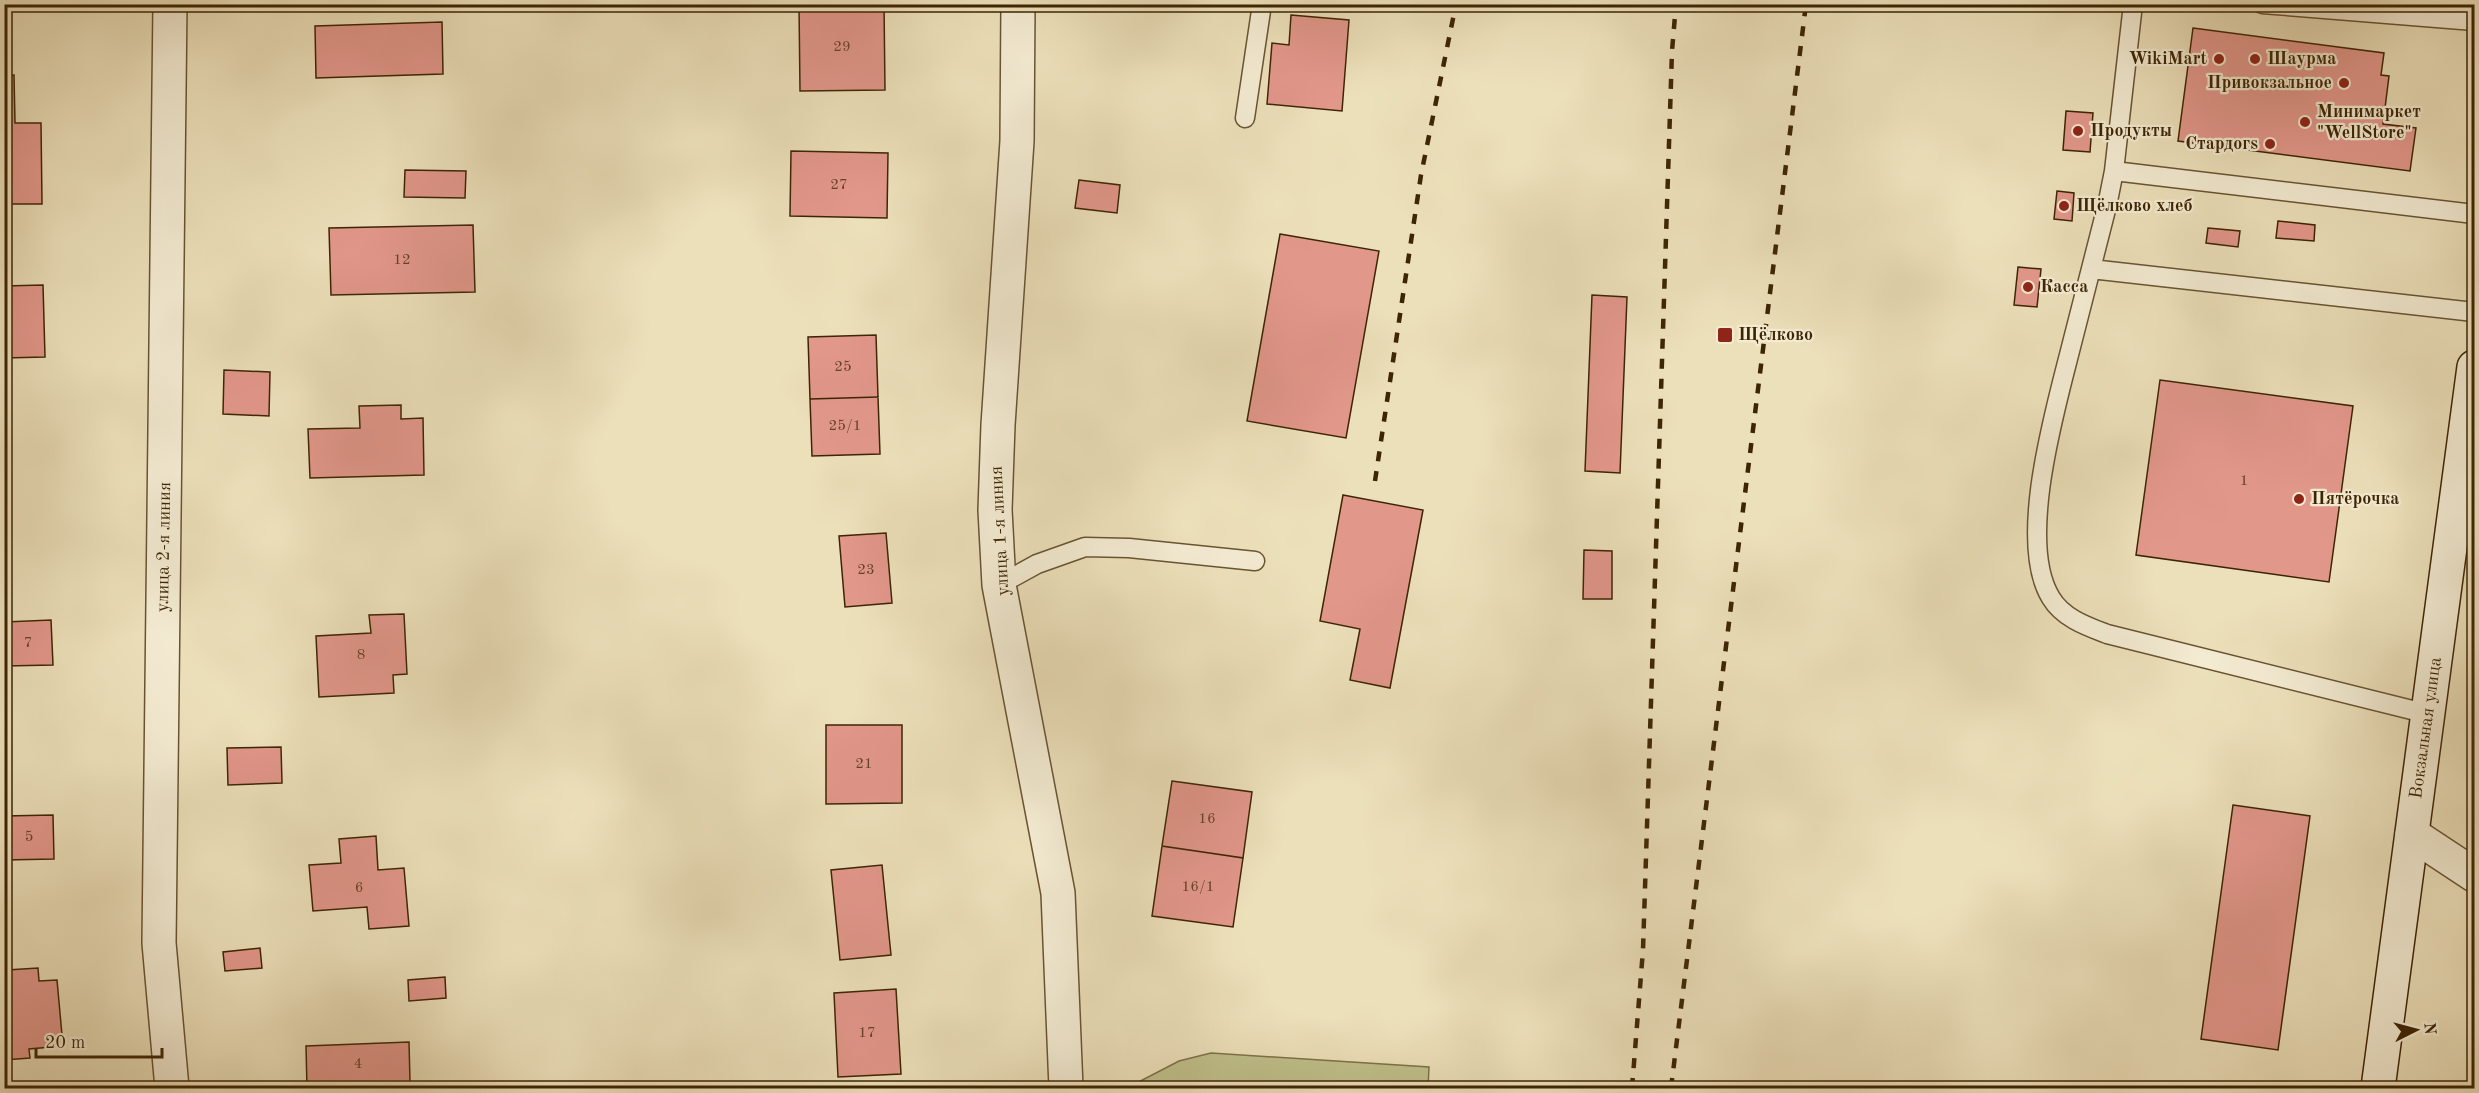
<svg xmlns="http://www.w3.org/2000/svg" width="2479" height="1093" font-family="'Old Standard TT',serif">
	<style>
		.green { fill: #bfc08b; stroke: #7e7248; stroke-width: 1.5 }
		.building { fill: #e2978b; stroke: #3d2504; stroke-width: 1.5 }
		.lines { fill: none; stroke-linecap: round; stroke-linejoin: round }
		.service-casing { stroke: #695432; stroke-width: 21 }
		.minor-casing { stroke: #695432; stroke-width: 36 }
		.tertiary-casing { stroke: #695432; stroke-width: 36 }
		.secondary-casing { stroke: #3d2504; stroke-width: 36 }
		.service { stroke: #f3ebd2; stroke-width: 18 }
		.minor { stroke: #f3ebd2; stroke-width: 33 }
		.tertiary { stroke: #f3ebd2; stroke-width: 33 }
		.secondary { stroke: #f3ebd2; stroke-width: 33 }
		.rail { stroke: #3d2504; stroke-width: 4.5; stroke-dasharray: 10 10; stroke-linecap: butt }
		.poi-dot { fill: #8f2418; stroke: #f3ebd2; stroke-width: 2 }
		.labels { text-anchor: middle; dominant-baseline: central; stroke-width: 4.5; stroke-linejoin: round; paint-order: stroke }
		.number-label { font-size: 15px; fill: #664226 }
		.poi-label { font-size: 18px; font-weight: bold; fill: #3d2504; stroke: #f3ebd2; text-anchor: start }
		.street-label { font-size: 18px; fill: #3d2504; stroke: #f3ebd2 }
	</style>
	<rect width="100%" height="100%" fill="#ece0ba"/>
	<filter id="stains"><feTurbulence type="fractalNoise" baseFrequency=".00333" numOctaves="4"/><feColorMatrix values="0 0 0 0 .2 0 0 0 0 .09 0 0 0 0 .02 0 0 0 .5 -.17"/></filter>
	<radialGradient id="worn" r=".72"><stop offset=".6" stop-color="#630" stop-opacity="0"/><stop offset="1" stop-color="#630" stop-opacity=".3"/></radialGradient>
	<path class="green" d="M 1211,1053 L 1429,1067 L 1428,1088 L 1127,1088 L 1179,1061 Z"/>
	<path class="building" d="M 799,4 L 884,4 L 885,90 L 800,91 Z
		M 1291,15 L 1349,20 L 1342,111 L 1267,104 L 1272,43 L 1289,45 Z
		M 442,22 L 443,74 L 316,78 L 315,26 Z
		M 2193,28 L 2384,53 L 2381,75 L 2389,76 L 2383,124 L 2416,128 L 2410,171 L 2178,141 Z
		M 14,75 L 15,123 L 41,123 L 42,204 L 4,204 L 4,76 Z
		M 2066,111 L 2093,113 L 2090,152 L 2063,150 Z
		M 791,151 L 888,153 L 887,218 L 790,216 Z
		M 405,170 L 466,171 L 465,198 L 404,197 Z
		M 1079,180 L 1120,185 L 1117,213 L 1075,208 Z
		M 2057,191 L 2074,193 L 2072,221 L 2054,219 Z
		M 2278,221 L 2315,225 L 2314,241 L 2276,238 Z
		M 473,225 L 475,292 L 331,295 L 329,228 Z
		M 2208,228 L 2240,231 L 2238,247 L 2206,243 Z
		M 1280,234 L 1379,251 L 1346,438 L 1247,421 Z
		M 2018,267 L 2041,269 L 2037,307 L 2014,305 Z
		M 43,285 L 45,357 L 4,358 L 4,286 Z
		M 1592,295 L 1627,297 L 1620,473 L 1585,471 Z
		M 876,335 L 878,397 L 810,399 L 808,337 Z
		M 224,370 L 270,372 L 269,416 L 223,414 Z
		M 2160,380 L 2353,406 L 2329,582 L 2136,555 Z
		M 878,397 L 880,454 L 812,456 L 810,399 Z
		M 401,405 L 401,419 L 423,418 L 424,475 L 310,478 L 308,429 L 360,428 L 359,406 Z
		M 1343,495 L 1423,510 L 1390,688 L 1350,680 L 1360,629 L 1320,621 Z
		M 886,533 L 892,603 L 845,607 L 839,536 Z
		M 1584,550 L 1612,551 L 1612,599 L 1583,599 Z
		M 4,606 L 5,622 L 51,620 L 53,665 L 4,666 Z
		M 404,614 L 407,674 L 393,675 L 394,693 L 319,697 L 316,636 L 371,633 L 369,615 Z
		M 826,725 L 902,725 L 902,803 L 826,804 Z
		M 281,747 L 282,783 L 228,785 L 227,748 Z
		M 1172,781 L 1252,792 L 1243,858 L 1162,846 Z
		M 2233,805 L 2310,816 L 2278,1050 L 2201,1039 Z
		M 53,815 L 54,859 L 4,860 L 4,816 Z
		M 376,836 L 378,870 L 404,868 L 409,926 L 369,929 L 367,907 L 313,911 L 309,865 L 341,863 L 339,839 Z
		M 1162,846 L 1243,858 L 1233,927 L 1152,916 Z
		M 882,865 L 891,955 L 840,960 L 831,870 Z
		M 260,948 L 262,968 L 225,971 L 223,952 Z
		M 38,968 L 39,981 L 57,980 L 63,1046 L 29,1049 L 30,1058 L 4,1060 L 4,996 L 9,996 L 7,970 Z
		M 445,977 L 446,998 L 409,1001 L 408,980 Z
		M 896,989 L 901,1074 L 838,1077 L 834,993 Z
		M 409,1042 L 410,1082 L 391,1082 L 391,1088 L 307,1088 L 306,1046 Z"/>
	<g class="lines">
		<defs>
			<path id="service" d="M 2133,4 L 2114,171 L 2107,206 C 2095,253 2083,300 2071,347 C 2056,407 2016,542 2051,598 C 2063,618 2086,626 2107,634 L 2428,714
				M 2262,4 L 2474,21
				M 1245,118 L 1262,4
				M 2114,171 L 2474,214
				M 2091,269 L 2474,312
				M 999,585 L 1037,564 L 1085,547 L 1129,548 L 1255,561"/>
			<path id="minor" d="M 170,4 L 159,943 L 172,1088
				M 1018,4 L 1017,141 L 998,425 L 995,510 L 999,585 L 1058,893 L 1066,1088"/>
			<path id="tertiary" d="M 2412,834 L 2474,875"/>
			<path id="secondary" d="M 2378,1088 L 2474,367"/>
		</defs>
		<use href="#service" class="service-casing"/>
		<use href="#minor" class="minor-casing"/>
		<use href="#tertiary" class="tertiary-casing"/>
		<use href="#secondary" class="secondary-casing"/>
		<use href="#service" class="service"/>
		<use href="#minor" class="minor"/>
		<use href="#tertiary" class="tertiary"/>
		<use href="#secondary" class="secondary"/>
		<path class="rail" d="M 1375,481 L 1421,175 L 1456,4
			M 1632,1088 L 1643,950 L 1672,51 L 1676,4
			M 1671,1088 L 1806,4"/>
	</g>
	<g class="poi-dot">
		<circle cx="2219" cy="59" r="6"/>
		<circle cx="2255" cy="59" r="6"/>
		<circle cx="2344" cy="83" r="6"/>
		<circle cx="2305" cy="122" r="6"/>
		<circle cx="2078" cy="131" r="6"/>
		<circle cx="2270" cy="144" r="6"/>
		<circle cx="2064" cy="206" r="6"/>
		<circle cx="2028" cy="287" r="6"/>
		<rect x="1717" y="327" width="16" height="16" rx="3"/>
		<circle cx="2299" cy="499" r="6"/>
	</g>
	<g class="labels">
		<g class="number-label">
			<text x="842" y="47">29</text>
			<text x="839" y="185">27</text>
			<text x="402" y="260">12</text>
			<text x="843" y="367">25</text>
			<text x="845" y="426">25/1</text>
			<text x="2244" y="481">1</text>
			<text x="866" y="570">23</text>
			<text x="28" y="643">7</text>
			<text x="361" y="655">8</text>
			<text x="864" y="764">21</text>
			<text x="1207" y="819">16</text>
			<text x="29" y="837">5</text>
			<text x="1198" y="887">16/1</text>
			<text x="359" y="888">6</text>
			<text x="867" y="1033">17</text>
			<text x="358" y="1064">4</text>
		</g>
		<g class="poi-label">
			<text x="2207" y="59" text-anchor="end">WikiMart</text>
			<text x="2267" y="59">Шаурма</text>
			<text x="2332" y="83" text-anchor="end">Привокзальное</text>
			<text x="2317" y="112">Минимаркет<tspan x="2317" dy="21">"WellStore"</tspan></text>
			<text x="2090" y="131">Продукты</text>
			<text x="2258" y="144" text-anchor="end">Стардогs</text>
			<text x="2076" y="206">Щёлково хлеб</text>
			<text x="2040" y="287">Касса</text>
			<text x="1738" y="335">Щёлково</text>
			<text x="2311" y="499">Пятёрочка</text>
		</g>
		<g class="street-label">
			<text transform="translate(1000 531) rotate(-93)">улица 1-я линия</text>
			<text transform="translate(164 547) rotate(-89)">улица 2-я линия</text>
			<text transform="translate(2426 728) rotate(-82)">Вокзальная улица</text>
		</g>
	</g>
	<rect width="2479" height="1093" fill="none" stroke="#ece0ba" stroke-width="24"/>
	<rect x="6" y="6" width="2467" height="1081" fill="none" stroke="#3d2504" stroke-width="3"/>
	<rect x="12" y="12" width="2455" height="1069" fill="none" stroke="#3d2504" stroke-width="1.5"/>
	<g transform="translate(2416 1030) rotate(84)" stroke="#f3ebd2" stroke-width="4.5" paint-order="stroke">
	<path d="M0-4.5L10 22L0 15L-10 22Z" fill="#3d2504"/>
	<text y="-9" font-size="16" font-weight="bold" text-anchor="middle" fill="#3d2504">N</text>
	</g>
	<path d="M36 1048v9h126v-9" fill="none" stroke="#3d2504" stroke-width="3"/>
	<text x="45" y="1048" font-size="18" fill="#3d2504" stroke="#f3ebd2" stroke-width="4.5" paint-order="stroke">20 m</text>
	<rect width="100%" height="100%" filter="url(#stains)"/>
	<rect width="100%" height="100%" fill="url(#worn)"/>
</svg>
